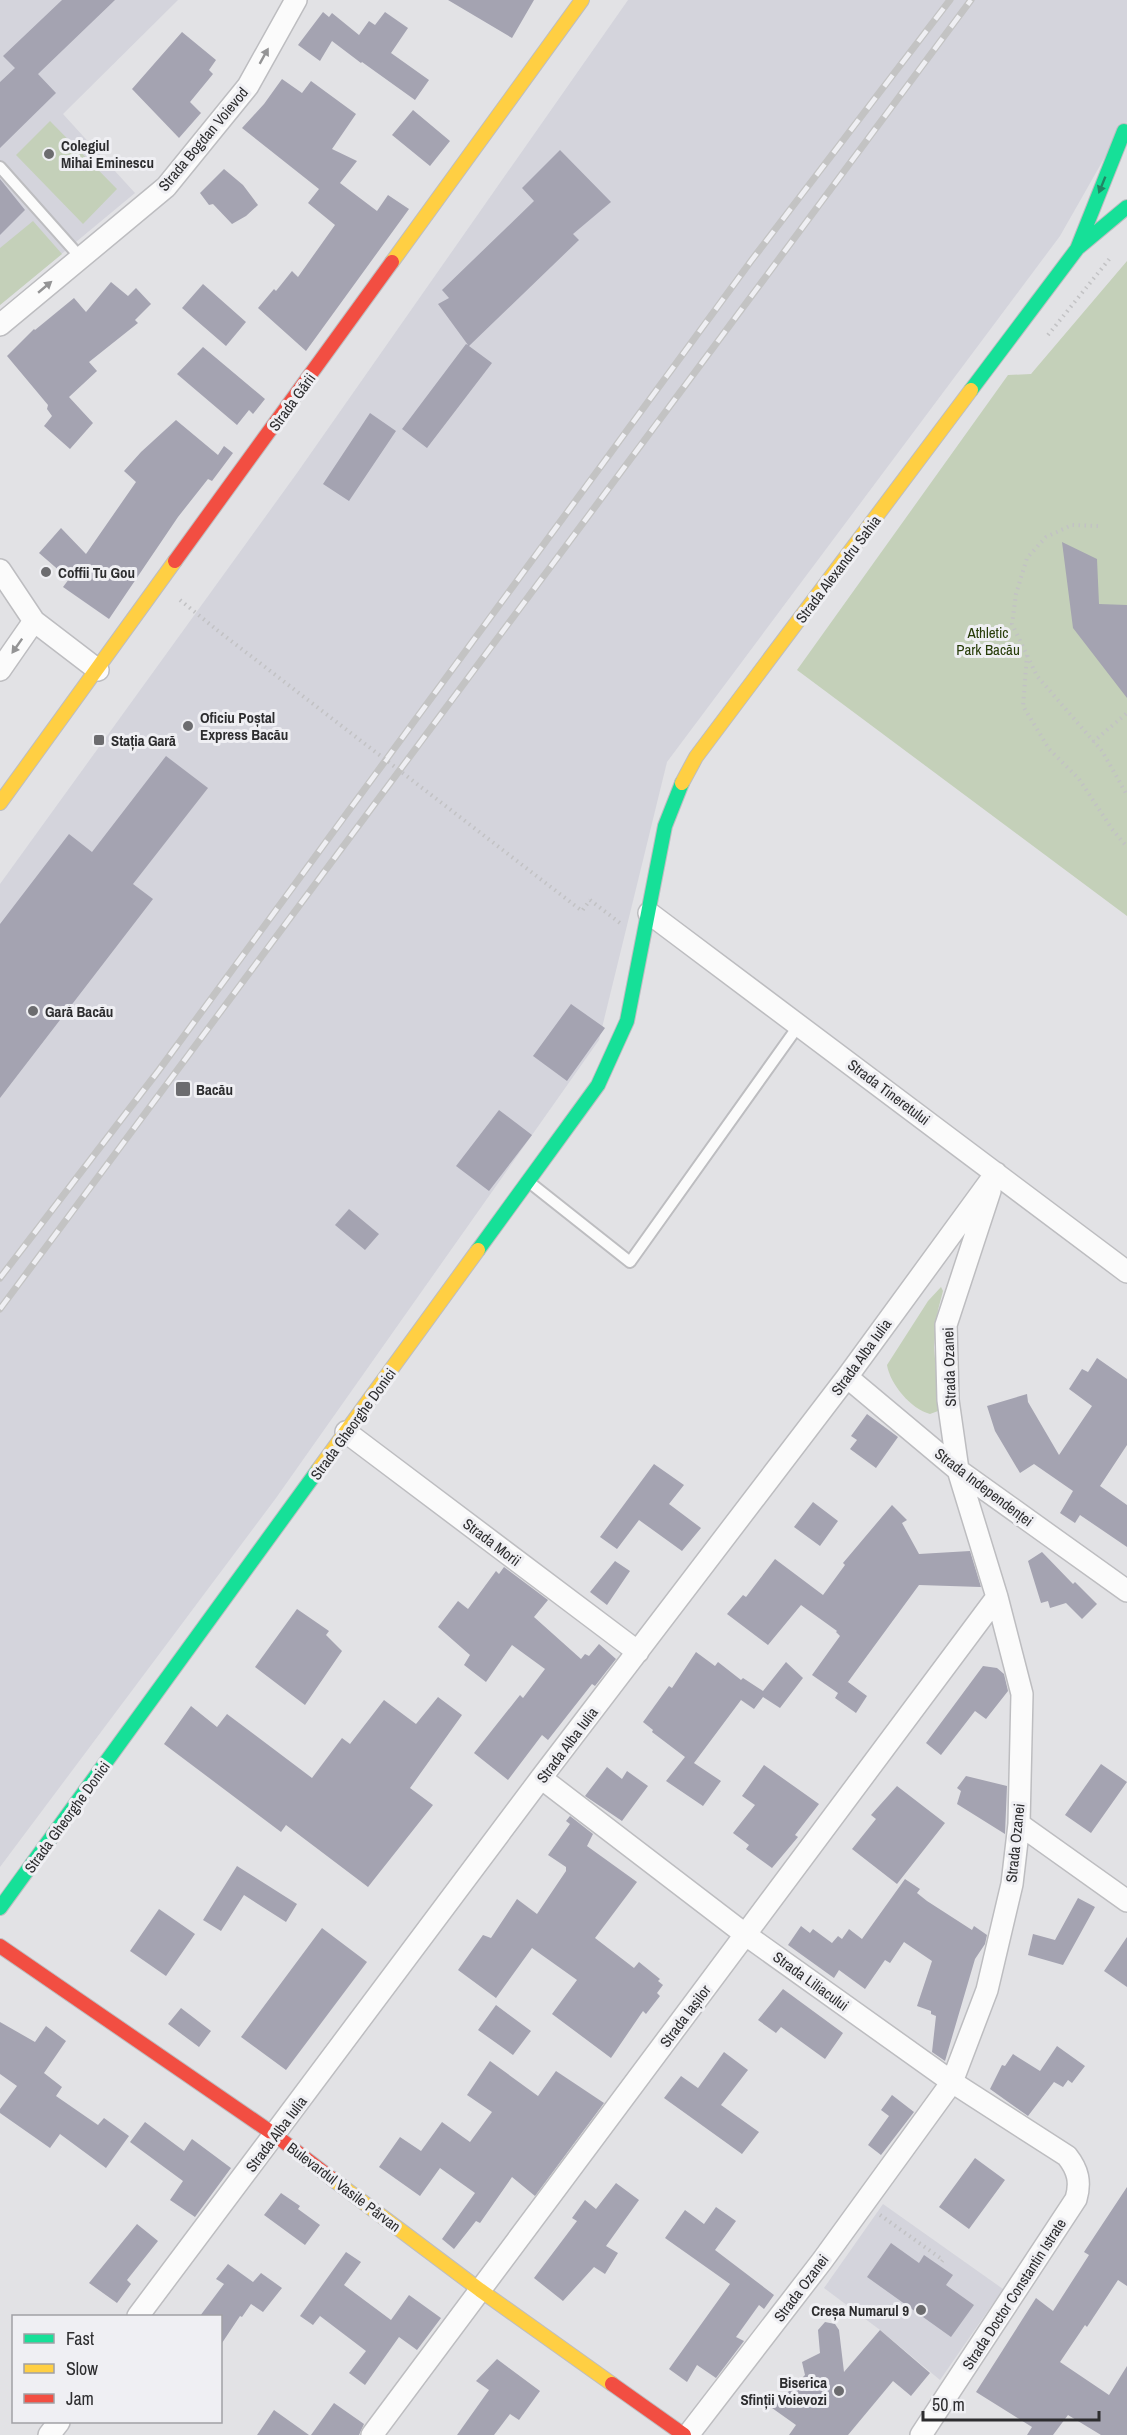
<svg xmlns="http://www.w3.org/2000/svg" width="1127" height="2435" font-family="'Archivo Narrow',sans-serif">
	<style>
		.built { fill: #d4d4dc }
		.green { fill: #c4d0b9 }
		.building { fill: #a4a3b1 }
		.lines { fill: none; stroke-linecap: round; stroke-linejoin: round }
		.lane-casing { stroke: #bdbdc0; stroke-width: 14 }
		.street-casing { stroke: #bdbdc0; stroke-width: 24 }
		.fast-casing { stroke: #bdbdc0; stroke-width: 16 }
		.slow-casing { stroke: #bdbdc0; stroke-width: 16 }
		.jam-casing { stroke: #bdbdc0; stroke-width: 16 }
		.path { stroke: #c2c2c4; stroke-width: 4; stroke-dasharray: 1.5 4.5; stroke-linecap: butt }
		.lane { stroke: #fbfbfb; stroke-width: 10 }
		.street { stroke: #fbfbfb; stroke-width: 21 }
		.fast { stroke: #16e098; stroke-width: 14 }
		.slow { stroke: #ffcf43; stroke-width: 14 }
		.jam { stroke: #f24e42; stroke-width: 14 }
		.rail-casing { stroke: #c3c3c3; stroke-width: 7 }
		.rail { stroke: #efeff3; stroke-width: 4.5; stroke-dasharray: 14; stroke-linecap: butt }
		.path-bridge { stroke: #c2c2c4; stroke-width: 4; stroke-dasharray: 1.5 4.5; stroke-linecap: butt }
		.oneway { fill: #949495 }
		.oneway2 { fill: #228664 }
		.poi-dot { fill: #6c6c6f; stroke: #efeff3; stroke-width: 2 }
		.labels { text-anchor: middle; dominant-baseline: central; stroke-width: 6; stroke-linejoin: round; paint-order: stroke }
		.street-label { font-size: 15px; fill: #2d2d2f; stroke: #efeff3 }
		.poi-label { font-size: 15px; font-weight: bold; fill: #2d2d2f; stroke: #efeff3; text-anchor: start }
		.park-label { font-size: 15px; fill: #273c08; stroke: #efeff3 }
	</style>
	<rect width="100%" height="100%" fill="#e2e2e5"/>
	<path class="built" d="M 0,0 L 178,0 L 63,114 L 135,193 L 0,305 Z
		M 628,0 L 1127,0 L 1127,122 L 1118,134 L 1060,236 L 667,762 L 599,1040 L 276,1498 L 0,1867 L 0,884 L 297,473 Z
		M 883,2204 L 1003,2289 L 940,2380 L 880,2330 L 824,2288 Z"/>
	<path class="green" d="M 50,121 L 117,189 L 83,224 L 16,155 Z
		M 33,221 L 62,254 L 0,305 L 0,248 Z
		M 1127,261 L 1127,916 L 797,670 L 1008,375 L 1031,374 Z
		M 941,1287 L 943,1291 L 938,1310 L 934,1347 L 939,1405 L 938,1411 L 930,1414 C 911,1409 890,1384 887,1365 L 928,1301 Z"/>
	<path class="building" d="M 62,0 L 115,0 L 38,74 L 56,93 L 0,148 L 0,82 L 15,68 L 3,56 Z
		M 448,0 L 534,0 L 512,38 Z
		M 323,12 L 329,17 L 332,13 L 359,35 L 369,21 L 375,25 L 385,12 L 408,28 L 391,53 L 429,80 L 415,100 L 362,62 L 361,63 L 332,41 L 320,61 L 298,45 Z
		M 182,32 L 216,60 L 209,70 L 213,74 L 190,102 L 201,113 L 179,138 L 132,89 Z
		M 282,79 L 302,93 L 311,81 L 356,114 L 332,149 L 357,161 L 340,183 L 377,211 L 388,195 L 409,209 L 306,351 L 258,308 L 274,289 L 276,291 L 292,271 L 298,277 L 335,225 L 308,203 L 319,189 L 242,128 L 264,104 Z
		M 413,110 L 450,141 L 430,166 L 392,135 Z
		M 560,150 L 611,202 L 573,234 L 579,240 L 469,346 L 492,363 L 427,448 L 402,429 L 466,344 L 468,345 L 438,304 L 449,298 L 442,290 L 534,201 L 522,188 Z
		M 224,169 L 243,185 L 258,205 L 246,216 L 232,224 L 213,204 L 209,205 L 200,193 Z
		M 0,179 L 25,210 L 0,235 Z
		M 111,282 L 128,296 L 136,288 L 151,304 L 135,320 L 138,323 L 89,362 L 97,371 L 69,397 L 93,423 L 70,449 L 44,426 L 52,416 L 47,409 L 48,405 L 7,356 L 34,329 L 35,330 L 74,298 L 86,312 Z
		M 203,284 L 246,322 L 226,346 L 182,308 Z
		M 203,347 L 265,399 L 253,414 L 249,410 L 237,425 L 177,374 Z
		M 370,413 L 396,431 L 349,501 L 323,484 Z
		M 176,420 L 218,455 L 224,446 L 233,453 L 212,481 L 208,479 L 178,517 L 109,619 L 63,587 L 69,579 L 39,553 L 61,528 L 86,554 L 136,482 L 124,471 L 141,452 Z
		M 1062,542 L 1097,559 L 1099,604 L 1127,605 L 1127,698 L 1073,628 Z
		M 166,756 L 208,788 L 133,884 L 153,899 L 0,1098 L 0,924 L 69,834 L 92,852 Z
		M 571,1004 L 605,1028 L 567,1081 L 533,1056 Z
		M 499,1110 L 532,1135 L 489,1191 L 456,1166 Z
		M 349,1209 L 379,1234 L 365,1250 L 335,1225 Z
		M 1097,1358 L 1127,1379 L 1127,1445 L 1100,1486 L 1127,1505 L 1127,1547 L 1080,1515 L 1075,1523 L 1060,1513 L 1073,1491 L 1034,1464 L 1020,1473 L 995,1431 L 987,1406 L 1027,1394 L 1028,1402 L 1059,1455 L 1092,1406 L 1069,1389 L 1082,1369 L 1088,1372 Z
		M 867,1414 L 898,1437 L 876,1468 L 850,1449 L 857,1440 L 851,1436 Z
		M 654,1464 L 684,1485 L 669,1504 L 701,1528 L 682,1551 L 639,1520 L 617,1549 L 600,1537 Z
		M 813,1502 L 838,1521 L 820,1546 L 794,1527 Z
		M 892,1505 L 907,1520 L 902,1523 L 919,1554 L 970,1551 L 981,1587 L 919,1585 L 845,1686 L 848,1682 L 867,1696 L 856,1713 L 835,1698 L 838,1693 L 812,1675 L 840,1636 L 836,1632 L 837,1631 L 801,1605 L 768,1645 L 727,1614 L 743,1595 L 746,1597 L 775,1559 L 823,1595 L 845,1565 L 843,1563 Z
		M 1042,1552 L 1073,1584 L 1075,1582 L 1097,1604 L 1082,1619 L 1066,1603 L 1050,1608 L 1048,1601 L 1041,1603 L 1028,1561 Z
		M 615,1561 L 630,1571 L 607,1605 L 590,1592 Z
		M 504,1567 L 548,1600 L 534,1617 L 581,1659 L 585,1654 L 589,1656 L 599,1644 L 616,1659 L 595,1686 L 592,1684 L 548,1740 L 542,1735 L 508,1780 L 474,1753 L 520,1695 L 523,1698 L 545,1669 L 512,1645 L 486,1682 L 464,1665 L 470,1655 L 438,1627 L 458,1601 L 468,1609 L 496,1571 L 499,1574 Z
		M 297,1609 L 329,1631 L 326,1635 L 342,1651 L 305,1705 L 255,1667 Z
		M 696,1652 L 715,1666 L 718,1662 L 741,1680 L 743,1678 L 763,1691 L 786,1662 L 803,1678 L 780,1708 L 763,1697 L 754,1709 L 741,1700 L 694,1763 L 721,1781 L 703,1806 L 666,1781 L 685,1757 L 652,1732 L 653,1730 L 643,1722 L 669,1686 L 672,1688 Z
		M 983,1666 L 997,1668 L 1004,1674 L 1008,1691 L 986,1719 L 975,1711 L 941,1755 L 926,1743 Z
		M 438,1697 L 462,1715 L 410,1788 L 433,1805 L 368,1887 L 286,1825 L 281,1832 L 164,1744 L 191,1706 L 217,1727 L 227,1714 L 312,1778 L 342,1738 L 350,1744 L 384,1700 L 416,1724 Z
		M 1101,1764 L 1127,1782 L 1091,1833 L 1065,1815 Z
		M 764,1765 L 819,1804 L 795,1835 L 798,1837 L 772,1868 L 746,1849 L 749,1845 L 733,1833 L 755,1805 L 742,1796 Z
		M 607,1767 L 622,1779 L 627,1771 L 648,1786 L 622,1821 L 585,1796 Z
		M 966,1776 L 1007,1786 L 1005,1834 L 957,1804 L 961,1791 L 957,1788 Z
		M 897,1786 L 945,1823 L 897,1884 L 852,1849 L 876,1819 L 871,1815 Z
		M 570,1816 L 593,1834 L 587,1846 L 637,1882 L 595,1938 L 634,1968 L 639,1962 L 660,1979 L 658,1981 L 663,1985 L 657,1993 L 660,1996 L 646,2014 L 643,2011 L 611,2058 L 552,2014 L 577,1980 L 532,1948 L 496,1998 L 458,1970 L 483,1935 L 491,1938 L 517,1899 L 537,1914 L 566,1871 L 566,1867 L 548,1855 L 570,1824 L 566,1821 Z
		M 237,1866 L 297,1904 L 286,1922 L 244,1895 L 221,1931 L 203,1920 Z
		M 905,1879 L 920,1889 L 917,1893 L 927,1901 L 972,1930 L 974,1926 L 987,1935 L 985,1944 L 975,1959 L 945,2061 L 932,2052 L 936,2016 L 931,2014 L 931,2011 L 917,2006 L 932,1961 L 904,1942 L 890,1963 L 885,1960 L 865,1989 L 839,1970 L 834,1978 L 788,1945 L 801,1926 L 810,1933 L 813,1929 L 832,1943 L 838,1936 L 842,1939 L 849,1929 L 862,1939 Z
		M 1078,1898 L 1095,1907 L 1063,1965 L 1028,1955 L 1033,1934 L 1055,1940 Z
		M 159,1909 L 195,1934 L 166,1976 L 130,1951 Z
		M 322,1928 L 367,1962 L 286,2070 L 241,2037 Z
		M 1127,1937 L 1127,1987 L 1104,1971 Z
		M 783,1989 L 843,2033 L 825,2059 L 781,2027 L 776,2033 L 758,2020 Z
		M 496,2005 L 531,2031 L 513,2055 L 478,2030 Z
		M 181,2008 L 211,2031 L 199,2047 L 168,2024 Z
		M 0,2022 L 35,2042 L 46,2026 L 66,2041 L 44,2073 L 62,2087 L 56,2096 L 98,2125 L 104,2118 L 129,2136 L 106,2168 L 60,2134 L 50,2148 L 0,2113 L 0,2109 L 17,2086 L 0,2074 Z
		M 1057,2046 L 1085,2066 L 1072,2083 L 1068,2080 L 1063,2087 L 1054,2082 L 1028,2116 L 990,2089 L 1002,2065 L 1005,2066 L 1013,2054 L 1040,2071 Z
		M 724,2052 L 748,2070 L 721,2105 L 759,2132 L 742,2154 L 664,2098 L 681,2076 L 698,2088 Z
		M 490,2061 L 538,2096 L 556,2071 L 604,2103 L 535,2196 L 512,2177 L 480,2223 L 476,2221 L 454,2249 L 442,2239 L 475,2193 L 440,2168 L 420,2196 L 379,2167 L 400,2137 L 421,2151 L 442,2122 L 470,2142 L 492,2112 L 467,2095 Z
		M 892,2095 L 914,2112 L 881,2155 L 868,2145 L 889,2116 L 881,2110 Z
		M 145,2122 L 184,2151 L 192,2139 L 231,2168 L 195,2217 L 170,2200 L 183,2181 L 130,2142 Z
		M 975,2158 L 1005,2180 L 969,2229 L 939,2207 Z
		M 616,2183 L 639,2200 L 606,2246 L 618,2253 L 605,2274 L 594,2267 L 563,2301 L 534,2278 L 577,2221 L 572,2218 L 585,2200 L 596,2209 Z
		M 1127,2187 L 1127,2286 L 1118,2280 L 1087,2327 L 1085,2325 L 1060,2362 L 1109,2395 L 1127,2366 L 1127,2435 L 1101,2435 L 1068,2415 L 1053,2435 L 1027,2435 L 1032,2427 L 976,2392 L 1036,2298 L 1053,2311 L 1089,2255 L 1084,2252 Z
		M 281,2193 L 300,2206 L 298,2209 L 320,2225 L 305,2245 L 264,2215 Z
		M 716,2207 L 736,2221 L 715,2250 L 774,2295 L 764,2309 L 759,2305 L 736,2337 L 744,2341 L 716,2378 L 697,2365 L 687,2382 L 669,2369 L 730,2284 L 665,2238 L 685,2210 L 704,2224 Z
		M 137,2224 L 158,2241 L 127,2280 L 131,2284 L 117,2303 L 89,2283 Z
		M 891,2243 L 919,2263 L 924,2255 L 953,2275 L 946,2285 L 974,2305 L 951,2337 L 867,2277 Z
		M 346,2252 L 361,2262 L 344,2285 L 391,2320 L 409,2295 L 441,2318 L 417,2350 L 399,2337 L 365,2385 L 349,2373 L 366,2351 L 320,2316 L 313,2325 L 300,2316 Z
		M 228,2264 L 253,2282 L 261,2273 L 282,2288 L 263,2312 L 251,2304 L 242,2317 L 240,2316 L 220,2346 L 220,2316 L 200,2316 L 224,2284 L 216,2279 Z
		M 825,2322 L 835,2324 L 839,2330 L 844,2372 L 880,2330 L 930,2373 L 911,2396 L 893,2381 L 848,2435 L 789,2435 L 796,2425 L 772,2408 L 805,2375 L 802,2362 L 820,2353 L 818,2330 Z
		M 497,2359 L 540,2391 L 519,2420 L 510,2414 L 494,2435 L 457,2435 L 489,2390 L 476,2381 Z
		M 334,2403 L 364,2424 L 359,2435 L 311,2435 Z
		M 274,2410 L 309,2435 L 257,2435 Z"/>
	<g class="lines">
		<defs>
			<path id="lane" d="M 0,167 L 81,258
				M 529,1182 L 630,1262 L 799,1025"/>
			<path id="street" d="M 0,325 L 166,187 L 248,86 L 296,0
				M 0,570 L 34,621 L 98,670
				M 0,670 L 34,621
				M 649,913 L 1127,1272
				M 847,1377 L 958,1470 L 1127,1591
				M 346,1432 L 638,1652
				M 541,1778 L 746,1935 L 952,2082 L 1067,2156 C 1078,2170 1081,2182 1076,2199 L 921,2435
				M 1019,1824 L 1127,1901
				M 138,2316 L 541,1778 L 847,1377 L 996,1173
				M 49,2435 L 59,2422
				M 372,2435 L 997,1597
				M 688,2435 L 822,2261 L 952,2082 L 987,1990 L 1012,1884 L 1019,1824 L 1022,1694 L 997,1597 L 958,1470 L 948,1400 L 946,1325 L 990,1191"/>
			<path id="fast" d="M 1079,247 L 1127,207
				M 971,390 L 1077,249 L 1124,131
				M 478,1250 L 598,1085 L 627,1021 L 665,826 L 682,783
				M 0,1908 L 318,1470"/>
			<path id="slow" d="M 392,262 L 582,0
				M 682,783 L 696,757 L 971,390
				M 0,803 L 175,561
				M 318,1470 L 478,1250
				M 331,2178 L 480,2290 L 612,2384"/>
			<path id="jam" d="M 175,561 L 392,262
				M 0,1946 L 275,2135 L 331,2178
				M 612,2384 L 684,2435"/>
		</defs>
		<use href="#lane" class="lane-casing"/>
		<use href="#street" class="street-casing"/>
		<use href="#fast" class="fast-casing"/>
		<use href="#slow" class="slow-casing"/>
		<use href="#jam" class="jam-casing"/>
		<path class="path" d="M 1048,335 L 1111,257
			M 1098,526 L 1072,525 L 1046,537 L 1027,558 L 1016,594 L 1012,624 L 1037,676 L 1102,751 L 1127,795
			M 180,600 L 217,630
			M 1027,655 L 1023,706 L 1049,749 L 1079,779 L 1112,829 L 1127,847
			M 1093,742 L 1127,713
			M 590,900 L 620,923
			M 880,2215 L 943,2260 L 939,2265"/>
		<use href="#lane" class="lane"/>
		<use href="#street" class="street"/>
		<use href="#fast" class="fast"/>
		<use href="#slow" class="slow"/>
		<use href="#jam" class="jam"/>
		<defs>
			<path id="rail" d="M 0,1278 L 159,1070 L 751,261 L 950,0
				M 0,1309 L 971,0"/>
		</defs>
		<use href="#rail" class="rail-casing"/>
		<use href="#rail" class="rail"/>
		<path class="path-bridge" d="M 217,630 L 582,911 L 590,900"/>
	</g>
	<defs><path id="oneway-solid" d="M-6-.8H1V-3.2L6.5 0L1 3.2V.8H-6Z" transform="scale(1.5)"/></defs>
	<g class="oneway">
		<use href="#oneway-solid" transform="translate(264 56) rotate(-61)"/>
		<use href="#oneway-solid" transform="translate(45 287) rotate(-40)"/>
		<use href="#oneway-solid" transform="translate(17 646) rotate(125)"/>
	</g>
	<use class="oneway2" href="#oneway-solid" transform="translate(1102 185) rotate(112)"/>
	<g class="poi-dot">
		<circle cx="49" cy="154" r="6"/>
		<circle cx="46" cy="572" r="6"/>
		<circle cx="188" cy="726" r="6"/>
		<rect x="93" y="734" width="12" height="12" rx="3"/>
		<circle cx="33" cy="1011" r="6"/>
		<rect x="175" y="1081" width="16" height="16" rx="3"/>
		<circle cx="921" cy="2310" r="6"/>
		<circle cx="839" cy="2391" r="6"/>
	</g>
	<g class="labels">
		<g class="street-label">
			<text transform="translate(203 139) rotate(-50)">Strada Bogdan Voievod</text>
			<text transform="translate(292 402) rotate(-54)">Strada Gării</text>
			<text transform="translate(838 569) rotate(-53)">Strada Alexandru Sahia</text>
			<text transform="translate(889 1092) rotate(37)">Strada Tineretului</text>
			<text transform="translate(861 1357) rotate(-54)">Strada Alba Iulia</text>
			<text transform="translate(949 1367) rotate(-92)">Strada Ozanei</text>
			<text transform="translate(353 1424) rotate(-54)">Strada Gheorghe Donici</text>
			<text transform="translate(984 1487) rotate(37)">Strada Independenței</text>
			<text transform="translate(492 1542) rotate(37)">Strada Morii</text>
			<text transform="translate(567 1745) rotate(-53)">Strada Alba Iulia</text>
			<text transform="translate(67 1817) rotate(-54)">Strada Gheorghe Donici</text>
			<text transform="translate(1015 1843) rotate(-84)">Strada Ozanei</text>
			<text transform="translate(811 1981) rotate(36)">Strada Liliacului</text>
			<text transform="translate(685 2016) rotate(-53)">Strada Iașilor</text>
			<text transform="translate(276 2134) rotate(-53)">Strada Alba Iulia</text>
			<text transform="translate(344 2187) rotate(37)">Bulevardul Vasile Pârvan</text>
			<text transform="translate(801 2288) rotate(-53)">Strada Ozanei</text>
			<text transform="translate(1014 2294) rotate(-57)">Strada Doctor Constantin Istrate</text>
		</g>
		<g class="poi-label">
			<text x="61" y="145">Colegiul<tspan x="61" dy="17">Mihai Eminescu</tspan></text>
			<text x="58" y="572">Coffii Tu Gou</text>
			<text x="200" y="717">Oficiu Poștal<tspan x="200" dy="17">Express Bacău</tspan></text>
			<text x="111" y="740">Stația Gară</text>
			<text x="45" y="1011">Gară Bacău</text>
			<text x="196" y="1089">Bacău</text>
			<text x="909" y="2310" text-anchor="end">Creșa Numarul 9</text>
			<text x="827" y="2382" text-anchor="end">Biserica<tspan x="827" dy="17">Sfinții Voievozi</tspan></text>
		</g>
		<g class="park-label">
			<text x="988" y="632">Athletic<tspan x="988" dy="17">Park Bacău</tspan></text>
		</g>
	</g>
	<rect x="12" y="2315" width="210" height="108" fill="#efeff3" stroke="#a1a1a5" stroke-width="1.5"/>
	<rect x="24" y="2334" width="30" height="9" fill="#16e098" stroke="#a1a1a5" stroke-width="1.5"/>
	<text x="66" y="2345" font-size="18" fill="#2d2d2f">Fast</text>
	<rect x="24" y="2364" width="30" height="9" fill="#ffcf43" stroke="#a1a1a5" stroke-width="1.5"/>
	<text x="66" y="2375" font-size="18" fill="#2d2d2f">Slow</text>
	<rect x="24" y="2394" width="30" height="9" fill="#f24e42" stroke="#a1a1a5" stroke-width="1.5"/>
	<text x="66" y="2405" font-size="18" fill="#2d2d2f">Jam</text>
	<path d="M923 2411v9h176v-9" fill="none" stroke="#2d2d2f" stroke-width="3"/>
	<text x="932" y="2411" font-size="18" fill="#2d2d2f" stroke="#efeff3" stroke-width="4.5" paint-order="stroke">50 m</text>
</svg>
